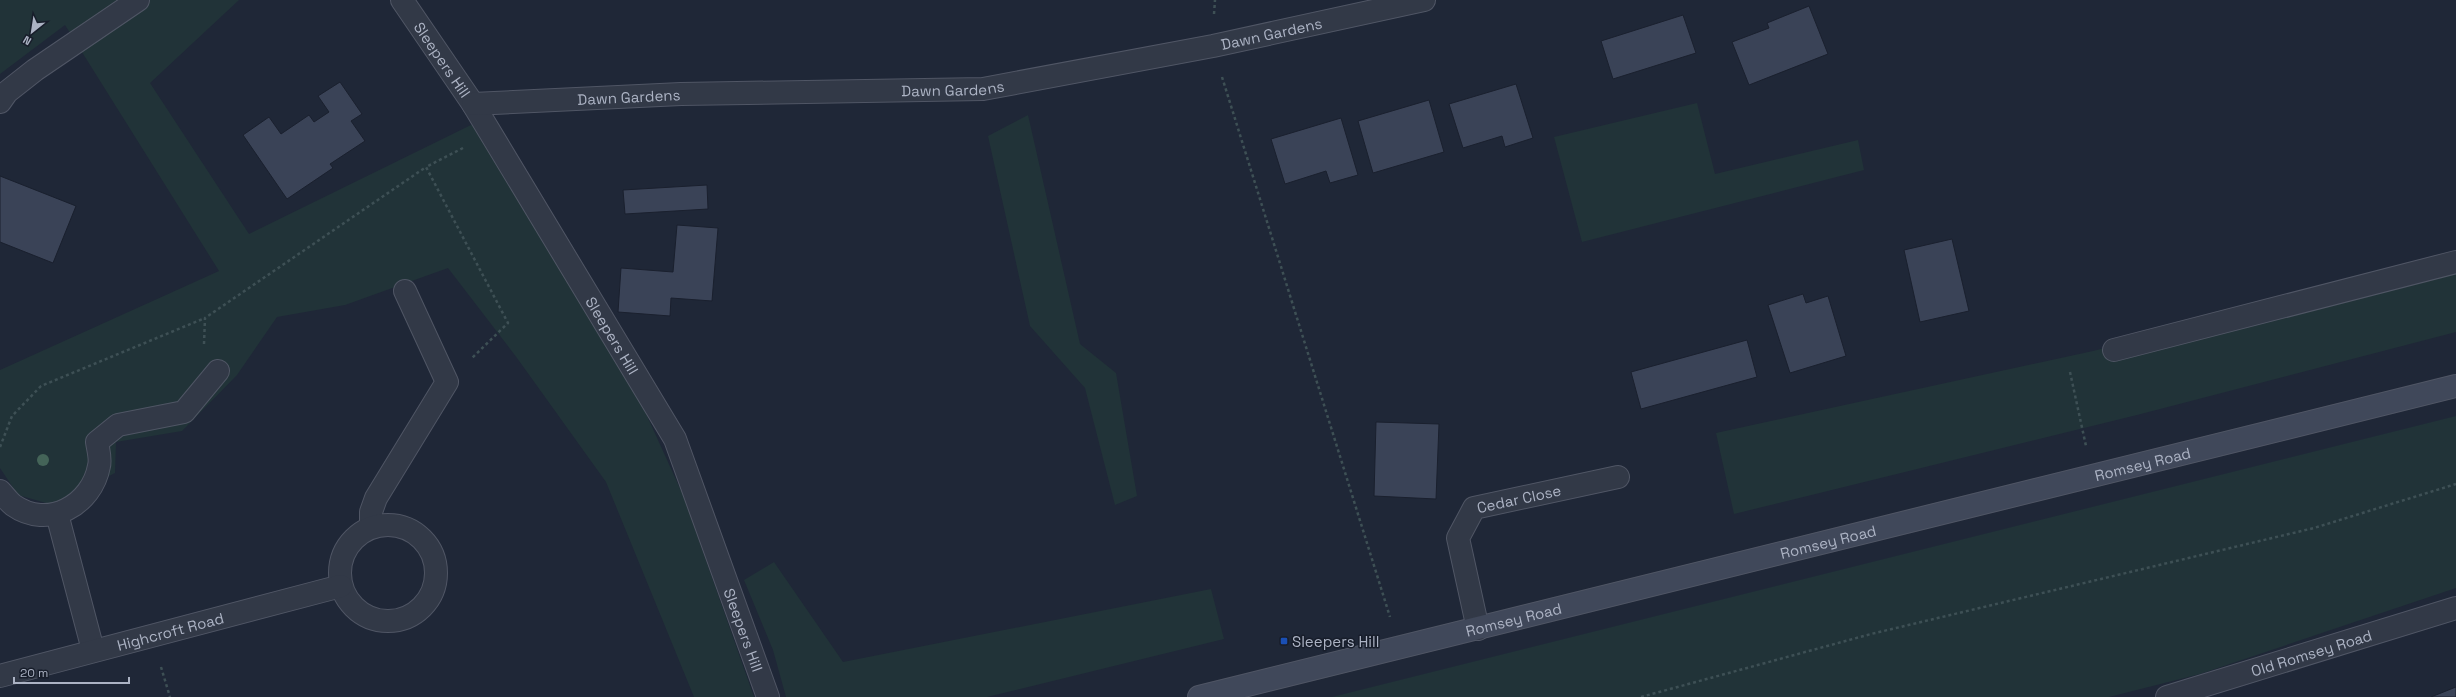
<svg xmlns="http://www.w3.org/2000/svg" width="2456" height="697" font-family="'Space Grotesk',sans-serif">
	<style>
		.green { fill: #213338 }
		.building { fill: #3a4357; stroke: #1a202e }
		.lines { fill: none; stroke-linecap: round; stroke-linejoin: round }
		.lane-casing { stroke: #505665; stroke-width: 24 }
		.street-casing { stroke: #505665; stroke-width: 24 }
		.secondary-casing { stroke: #505665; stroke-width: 24 }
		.path { stroke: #3e5055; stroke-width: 2.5; stroke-dasharray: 3 3; stroke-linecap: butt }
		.lane { stroke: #323947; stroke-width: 22 }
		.street { stroke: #323947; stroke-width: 22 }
		.secondary { stroke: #40485a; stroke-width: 22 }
		.tree { fill: #446458 }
		.transit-dot { fill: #1a4fb4; stroke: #181e2b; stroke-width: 1.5 }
		.labels { text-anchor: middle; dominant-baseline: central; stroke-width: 3; stroke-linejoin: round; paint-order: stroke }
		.street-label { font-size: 15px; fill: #acb3c4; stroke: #181e2b }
		.poi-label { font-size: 15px; fill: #acb3c4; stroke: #181e2b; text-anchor: start }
	</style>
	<rect width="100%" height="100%" fill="#1f2737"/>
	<path class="green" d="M 0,0 L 239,0 L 150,83 L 249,234 L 473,124 L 643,407 L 683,495 L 754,697 L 694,697 L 606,482 L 517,358 L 448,268 L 345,305 L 277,317 L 237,375 L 182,431 L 116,442 L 115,473 L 53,505 L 18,495 L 0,468 L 0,370 L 219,271 L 65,25 L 0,74 Z
		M 1697,103 L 1715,174 L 1858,140 L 1864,170 L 1582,242 L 1554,137 Z
		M 1028,115 L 1080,344 L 1116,373 L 1137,496 L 1115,505 L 1085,388 L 1030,326 L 988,136 Z
		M 2456,257 L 2456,332 L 2137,415 L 1734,514 L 1716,433 L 2093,351 Z
		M 2456,416 L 2456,588 L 2200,674 L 2109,697 L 1332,697 Z
		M 774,562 L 843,662 L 1211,589 L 1224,639 L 987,697 L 786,697 L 773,650 L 744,580 Z"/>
	<path class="building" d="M 1809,6 L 1828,54 L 1749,85 L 1732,42 L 1769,28 L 1767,23 Z
		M 1683,15 L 1696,53 L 1613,79 L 1601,41 Z
		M 340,82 L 362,114 L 351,121 L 365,141 L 330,164 L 333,168 L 287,199 L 243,135 L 269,117 L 281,134 L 309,115 L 314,122 L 329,112 L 318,96 Z
		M 1516,84 L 1533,138 L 1505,147 L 1502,136 L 1463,148 L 1449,104 Z
		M 1429,100 L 1444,152 L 1373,173 L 1358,121 Z
		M 1341,118 L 1358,175 L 1330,183 L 1326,171 L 1285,184 L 1271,139 Z
		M 0,176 L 76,206 L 53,263 L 0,242 Z
		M 707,185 L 708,209 L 625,214 L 623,190 Z
		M 677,225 L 718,228 L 712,301 L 671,298 L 670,316 L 618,312 L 621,268 L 673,272 Z
		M 1952,239 L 1969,311 L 1920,322 L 1904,250 Z
		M 1803,294 L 1806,303 L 1828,296 L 1846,356 L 1790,373 L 1768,305 Z
		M 1747,340 L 1757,377 L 1641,409 L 1631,372 Z
		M 1376,422 L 1439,424 L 1436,499 L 1374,496 Z
		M 2456,687 L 2456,697 L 2431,697 Z"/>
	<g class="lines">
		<defs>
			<path id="lane" d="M 0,102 L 7,92 L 35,70 L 138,0
				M 0,491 C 4,495 8,501 13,505 C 48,530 92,505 99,466 C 101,459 98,449 97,442 L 118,425 L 184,412 L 218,371
				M 57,514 L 93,650
				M 371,527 L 371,512 L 376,498 L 447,382 L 405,291"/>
			<g id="street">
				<path id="s1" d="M 402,0 L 473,104 L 675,439 L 768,697"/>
				<path id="s2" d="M 473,104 L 681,94 L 983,89 L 1213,46 L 1424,0"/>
				<path d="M 2114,350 L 2456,262"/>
				<circle cx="388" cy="573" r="48"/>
				<path id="s3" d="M 1478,629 L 1458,538 L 1474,508 L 1618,477"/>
				<path id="s4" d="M 0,676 L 341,586"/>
				<path id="s5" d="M 2167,697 L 2456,608"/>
			</g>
			<g id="secondary">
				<path id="s6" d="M 1199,697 L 2456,386"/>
			</g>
		</defs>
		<use href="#lane" class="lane-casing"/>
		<use href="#street" class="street-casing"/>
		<use href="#secondary" class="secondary-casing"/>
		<path class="path" d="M 1214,14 L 1215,0
			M 1222,77 L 1390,617
			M 463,148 L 426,167 L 508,323 L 471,359
			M 204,344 L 205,318 L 426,167
			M 2070,372 L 2086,446
			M 0,447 L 12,416 L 41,386 L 205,318
			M 161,667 L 170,697
			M 1641,697 L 1871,634 L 2314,528 L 2456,484"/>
		<use href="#lane" class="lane"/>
		<use href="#street" class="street"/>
		<use href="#secondary" class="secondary"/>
	</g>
	<circle class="tree" cx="43" cy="460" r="6"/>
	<rect class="transit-dot" x="1280" y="637" width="8" height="8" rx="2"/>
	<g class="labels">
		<g class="street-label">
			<text stroke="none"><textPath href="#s2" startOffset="804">Dawn Gardens</textPath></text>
			<text stroke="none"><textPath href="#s1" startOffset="72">Sleepers Hill</textPath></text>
			<text stroke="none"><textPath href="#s2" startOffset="480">Dawn Gardens</textPath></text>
			<text stroke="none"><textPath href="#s2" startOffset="156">Dawn Gardens</textPath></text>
			<text stroke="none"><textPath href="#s1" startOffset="396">Sleepers Hill</textPath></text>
			<text stroke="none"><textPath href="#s6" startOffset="972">Romsey Road</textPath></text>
			<text stroke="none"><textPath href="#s3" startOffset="173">Cedar Close</textPath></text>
			<text stroke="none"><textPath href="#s6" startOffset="648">Romsey Road</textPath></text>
			<text stroke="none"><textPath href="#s6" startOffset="324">Romsey Road</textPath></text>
			<text stroke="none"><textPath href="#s1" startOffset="720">Sleepers Hill</textPath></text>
			<text stroke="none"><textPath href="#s4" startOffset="176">Highcroft Road</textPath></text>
			<text stroke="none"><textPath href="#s5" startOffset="151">Old Romsey Road</textPath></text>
		</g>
		<g class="poi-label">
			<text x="1292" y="641">Sleepers Hill</text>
		</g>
	</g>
	<g transform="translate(32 32) rotate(210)" stroke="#181e2b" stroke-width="3" paint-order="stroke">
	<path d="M0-3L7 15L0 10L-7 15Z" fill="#acb3c4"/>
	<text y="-6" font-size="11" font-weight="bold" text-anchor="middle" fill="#acb3c4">N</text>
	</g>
	<path d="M14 677v6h115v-6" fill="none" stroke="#acb3c4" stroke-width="2"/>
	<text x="20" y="677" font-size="12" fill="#acb3c4" stroke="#181e2b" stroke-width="3" paint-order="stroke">20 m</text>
</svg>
